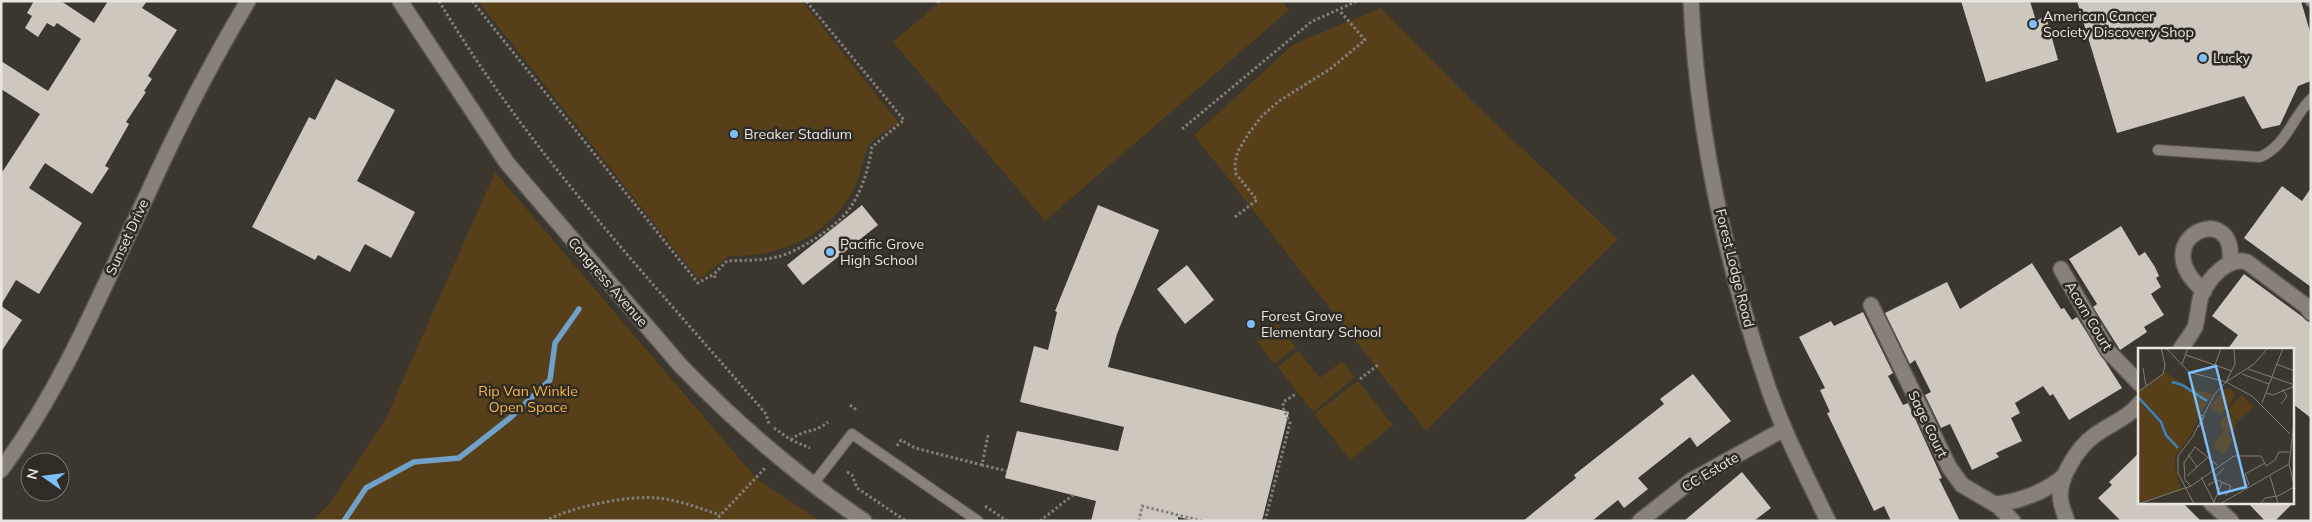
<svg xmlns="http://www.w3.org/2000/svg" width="2312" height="522" font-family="Mulish,sans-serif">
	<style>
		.green { fill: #563f19 }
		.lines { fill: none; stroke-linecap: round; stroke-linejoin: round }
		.stream { stroke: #6fa1c9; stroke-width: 5.5 }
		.building { fill: #cdc7be }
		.lane-casing { stroke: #5a554f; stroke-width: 12 }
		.street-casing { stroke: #5a554f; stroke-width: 18 }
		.secondary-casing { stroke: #5a554f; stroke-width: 18 }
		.path { stroke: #837f78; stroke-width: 3; stroke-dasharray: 2.5 2.5; stroke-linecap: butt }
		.lane { stroke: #878179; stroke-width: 10 }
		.street { stroke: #878179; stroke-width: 15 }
		.secondary { stroke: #878179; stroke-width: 15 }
		.poi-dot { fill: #7cbef9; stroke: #302c25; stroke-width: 2 }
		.labels { text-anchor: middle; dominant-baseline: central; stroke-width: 5; stroke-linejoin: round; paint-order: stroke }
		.poi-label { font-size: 14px; fill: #e9e6e1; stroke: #302c25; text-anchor: start }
		.street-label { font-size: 14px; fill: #e9e6e1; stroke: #302c25 }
		.park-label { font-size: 14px; fill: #f8b644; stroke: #302c25 }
		.inset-river { fill: none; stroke: #3b84bf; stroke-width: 2.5 }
		.inset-road { fill: none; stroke: #817c76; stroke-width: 1 }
		.view { fill: #7cbef9; fill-opacity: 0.15; stroke: #7cbef9; stroke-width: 2.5 }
		.inset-edge { fill: none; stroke: #e9e6e1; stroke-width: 2.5 }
	</style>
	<rect width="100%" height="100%" fill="#3b362e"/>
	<path class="green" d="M 478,1 L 802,1 L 899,123 C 890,129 878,135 871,143 C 864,150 861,176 855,186 C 831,236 782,257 729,256 L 699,280 Z
		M 941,1 L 1282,1 L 1289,10 L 1045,221 L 893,42 Z
		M 1381,8 L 1476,105 L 1618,239 L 1426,431 L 1194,135 L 1294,44 Z
		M 495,172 L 756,478 L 820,521 L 312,521 L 330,503 L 386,418 Z
		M 1278,324 L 1296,347 L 1274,364 L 1257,341 Z
		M 1298,350 L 1320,378 L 1342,361 L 1355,377 L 1313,412 L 1278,367 Z
		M 1358,381 L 1393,425 L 1350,460 L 1314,414 Z"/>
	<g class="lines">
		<path class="stream" d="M 344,521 L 366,488 L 414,462 L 459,458 L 510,418 L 550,380 L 555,343 L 579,309"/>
	</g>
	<path class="building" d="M 34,1 L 61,1 L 94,23 L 108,1 L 147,1 L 142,8 L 177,30 L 148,76 L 152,79 L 144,91 L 146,92 L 126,122 L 129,124 L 105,166 L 109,168 L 92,194 L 45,163 L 29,188 L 82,223 L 39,294 L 16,280 L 1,305 L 1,174 L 40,114 L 1,89 L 1,61 L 48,91 L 81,39 L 57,23 L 54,27 L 47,23 L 38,37 L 25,28 L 32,16 L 27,13 Z
		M 1961,1 L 2030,1 L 2036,21 L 2046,16 L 2058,60 L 1986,82 Z
		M 2077,1 L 2301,1 L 2311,35 L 2311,81 L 2298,86 L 2280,125 L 2262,129 L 2244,96 L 2117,133 Z
		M 336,79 L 395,110 L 357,181 L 415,212 L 391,258 L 365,244 L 350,272 L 318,255 L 315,260 L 252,227 L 309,117 L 315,120 Z
		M 2282,186 L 2302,201 L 2311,188 L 2311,287 L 2244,238 Z
		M 862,205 L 878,225 L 803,285 L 787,265 Z
		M 1098,205 L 1159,230 L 1117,334 L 1108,367 L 1289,412 L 1262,521 L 1195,521 L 1178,517 L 1178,521 L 1091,521 L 1096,501 L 1005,478 L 1017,431 L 1118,451 L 1124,427 L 1020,402 L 1034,346 L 1048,350 L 1057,312 L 1055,311 Z
		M 2121,226 L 2139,256 L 2145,252 L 2155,267 L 2159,276 L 2156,278 L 2161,287 L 2151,294 L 2164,315 L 2144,327 L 2147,332 L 2120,350 L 2093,307 L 2097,304 L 2069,259 Z
		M 2032,263 L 2061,309 L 2064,308 L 2072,320 L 2077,317 L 2122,388 L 2069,420 L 2053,394 L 2050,396 L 2043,386 L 2015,403 L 2020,413 L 2011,418 L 2022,441 L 1996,453 L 1999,457 L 1972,470 L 1950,424 L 1941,428 L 1925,395 L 1931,392 L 1915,360 L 1910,364 L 1885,313 L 1947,282 L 1960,309 Z
		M 1187,265 L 1214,300 L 1185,324 L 1157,289 Z
		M 2244,274 L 2311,323 L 2311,418 L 2293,404 L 2293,350 L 2227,350 L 2238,335 L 2212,316 Z
		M 1,306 L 22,320 L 1,352 Z
		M 1863,312 L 1893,373 L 1888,376 L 1903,405 L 1908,403 L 1942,478 L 1939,479 L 1960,521 L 1891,521 L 1884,506 L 1874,511 L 1827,413 L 1830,412 L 1820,390 L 1825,388 L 1799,337 L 1831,321 L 1834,326 Z
		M 1693,374 L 1731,421 L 1697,447 L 1690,437 L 1638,478 L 1648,489 L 1624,508 L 1618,500 L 1592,521 L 1523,521 L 1576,478 L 1574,475 L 1664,404 L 1660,399 Z
		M 2140,452 L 2140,503 L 2183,503 L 2201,521 L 2121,521 L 2098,498 L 2112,485 L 2109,482 Z
		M 1742,472 L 1771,508 L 1754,521 L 1684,521 Z
		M 2248,503 L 2293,503 L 2275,521 L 2265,521 Z"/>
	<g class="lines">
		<defs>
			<path id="lane" d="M 2310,1 L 2311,2
				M 2158,150 L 2260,157 C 2286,146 2292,118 2311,99
				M 814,483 L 852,434 L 978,521"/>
			<path id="street" d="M 1691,1 C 1697,127 1724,255 1764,375 C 1780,426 1805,473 1828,521
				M 2061,269 L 2108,351 L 2140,384
				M 2204,291 C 2142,239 2237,197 2230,262
				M 1871,305 L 1949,467 L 1962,485 L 1998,506 L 2013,521
				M 2180,350 C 2185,342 2191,335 2195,327 C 2198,317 2198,306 2201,296 C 2208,279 2228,256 2247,262 L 2306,306 L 2311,313
				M 2211,503 L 2231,521
				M 1994,504 C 2019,502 2046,492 2065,475
				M 1640,521 L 1692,480 L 1784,429
				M 2067,521 C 2065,515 2062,508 2061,502 C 2056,480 2078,447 2095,435 C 2110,424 2128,418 2140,403"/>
			<path id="secondary" d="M 400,1 L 507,163 L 680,365 C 735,422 798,476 864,521
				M 1,470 C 64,385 103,287 148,193 C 178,127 211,63 248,1"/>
		</defs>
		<use href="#lane" class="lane-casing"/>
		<use href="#street" class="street-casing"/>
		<use href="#secondary" class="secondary-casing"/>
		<path class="path" d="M 439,1 C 529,153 652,281 766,414 L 769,424
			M 472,1 L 698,283 L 714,274
			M 938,1 L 939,3
			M 1182,129 L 1311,22 L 1357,1
			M 1235,217 L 1257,200 L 1236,174 L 1235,163 L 1238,151 L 1249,133 L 1262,116 L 1279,101 L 1330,69 L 1365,40 L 1339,10
			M 715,278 L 714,274 L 727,261 C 744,260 760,261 777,257 C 798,252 837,227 850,208 C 862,191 869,167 872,147 L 904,120 L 806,1
			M 1360,379 L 1378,365
			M 850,405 L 858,411
			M 774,428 L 791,440 L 810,448
			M 988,435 L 982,465 L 1007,471
			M 791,440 C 804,428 814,434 828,422
			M 897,446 L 901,440 L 915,448 L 982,465
			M 847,472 L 852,475 L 857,488 L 906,521
			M 985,506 L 1007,521
			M 545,521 C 571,507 628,495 657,498 C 679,500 699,508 720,515
			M 715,521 L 766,467
			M 1040,521 L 1073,495
			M 1139,521 L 1142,506 L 1202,521
			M 1265,521 L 1290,423 L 1283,408 L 1283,402 L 1296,394"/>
		<use href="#lane" class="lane"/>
		<use href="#street" class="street"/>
		<use href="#secondary" class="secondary"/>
	</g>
	<g class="poi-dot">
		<circle cx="2033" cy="24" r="5"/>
		<circle cx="2203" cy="58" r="5"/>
		<circle cx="734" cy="134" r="5"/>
		<circle cx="830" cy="252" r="5"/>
		<circle cx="1251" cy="324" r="5"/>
	</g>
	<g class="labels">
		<g class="poi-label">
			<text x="2043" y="16">American Cancer<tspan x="2043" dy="16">Society Discovery Shop</tspan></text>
			<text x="2213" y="58">Lucky</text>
			<text x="744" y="134">Breaker Stadium</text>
			<text x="840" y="244">Pacific Grove<tspan x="840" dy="16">High School</tspan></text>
			<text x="1261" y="316">Forest Grove<tspan x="1261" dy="16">Elementary School</tspan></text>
		</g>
		<g class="street-label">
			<text transform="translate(127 237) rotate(-65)">Sunset Drive</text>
			<text transform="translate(1735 268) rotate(76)">Forest Lodge Road</text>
			<text transform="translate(608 282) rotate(49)">Congress Avenue</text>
			<text transform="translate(2089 316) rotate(59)">Acorn Court</text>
			<text transform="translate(1928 424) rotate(64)">Sage Court</text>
			<text transform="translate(1710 472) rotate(-31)">CC Estate</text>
		</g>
		<g class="park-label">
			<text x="528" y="391">Rip Van Winkle<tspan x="528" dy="16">Open Space</tspan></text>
		</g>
	</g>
	<g transform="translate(2138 348)">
		<rect width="156" height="156" fill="#3b362e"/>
		<path d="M 27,24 L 56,42 L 75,46 L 63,64 L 54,85 L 37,109 L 37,118 L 43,141 L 0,155 L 0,45 ZM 86,41 L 93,41 L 98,47 L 83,67 L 72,59 ZM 103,47 L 116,58 L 100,73 L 89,63 ZM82 76a8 8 0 1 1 16 0a8 8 0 1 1-16 0ZM 86,82 L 95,91 L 86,106 L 74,98 Z" fill="#563f19"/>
		<path class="inset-river" d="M 34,34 L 44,37 L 69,53M 0,49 L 23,74 L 28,87 L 40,100"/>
		<path class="inset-road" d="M 28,0 L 51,24 L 88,34 L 114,48 L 152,86M 48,7 L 94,23M 44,16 L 50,0M 138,16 L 157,23M 77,17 L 83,0M 5,20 L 8,38M 110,21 L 157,37M 104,26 L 131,36M 88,34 L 97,16 L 96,0M 0,44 L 25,26 L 27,17 L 23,0M 128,45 L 135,47 L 157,38M 124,55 L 145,0M 143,56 L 149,48 L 144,41M 157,67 L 151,116 L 157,141M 59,79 L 62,78 L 66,68 L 63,67M 50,106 L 59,119M 49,128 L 70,109M 132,128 L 140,156M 63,129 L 76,154M 75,132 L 86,120M 70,137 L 79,132 L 93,138 L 88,148M 53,138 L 47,132 L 46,115 L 57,99 L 79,117M 104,141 L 111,136 L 107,126 L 127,115M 0,156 L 53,138 L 96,108 L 123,108 L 128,118 L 137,112 L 141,104 L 151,104M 56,156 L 40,125 L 40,108 L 55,88 L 76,47 L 88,34 L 116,16 L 130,0M 75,156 L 84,135M 82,156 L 151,116M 122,156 L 127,150 L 140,148 L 156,139"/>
		<path class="view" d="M 78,18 L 108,139 L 81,146 L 51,25 Z"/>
		<rect width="156" height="156" class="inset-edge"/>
	</g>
	<rect width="2312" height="522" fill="none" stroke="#e9e6e1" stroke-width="5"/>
	<g transform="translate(45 477) rotate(284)"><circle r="24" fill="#302c25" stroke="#7a7670"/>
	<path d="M0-4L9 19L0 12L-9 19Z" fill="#7cbef9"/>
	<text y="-8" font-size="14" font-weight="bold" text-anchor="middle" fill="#e9e6e1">N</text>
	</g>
</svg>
